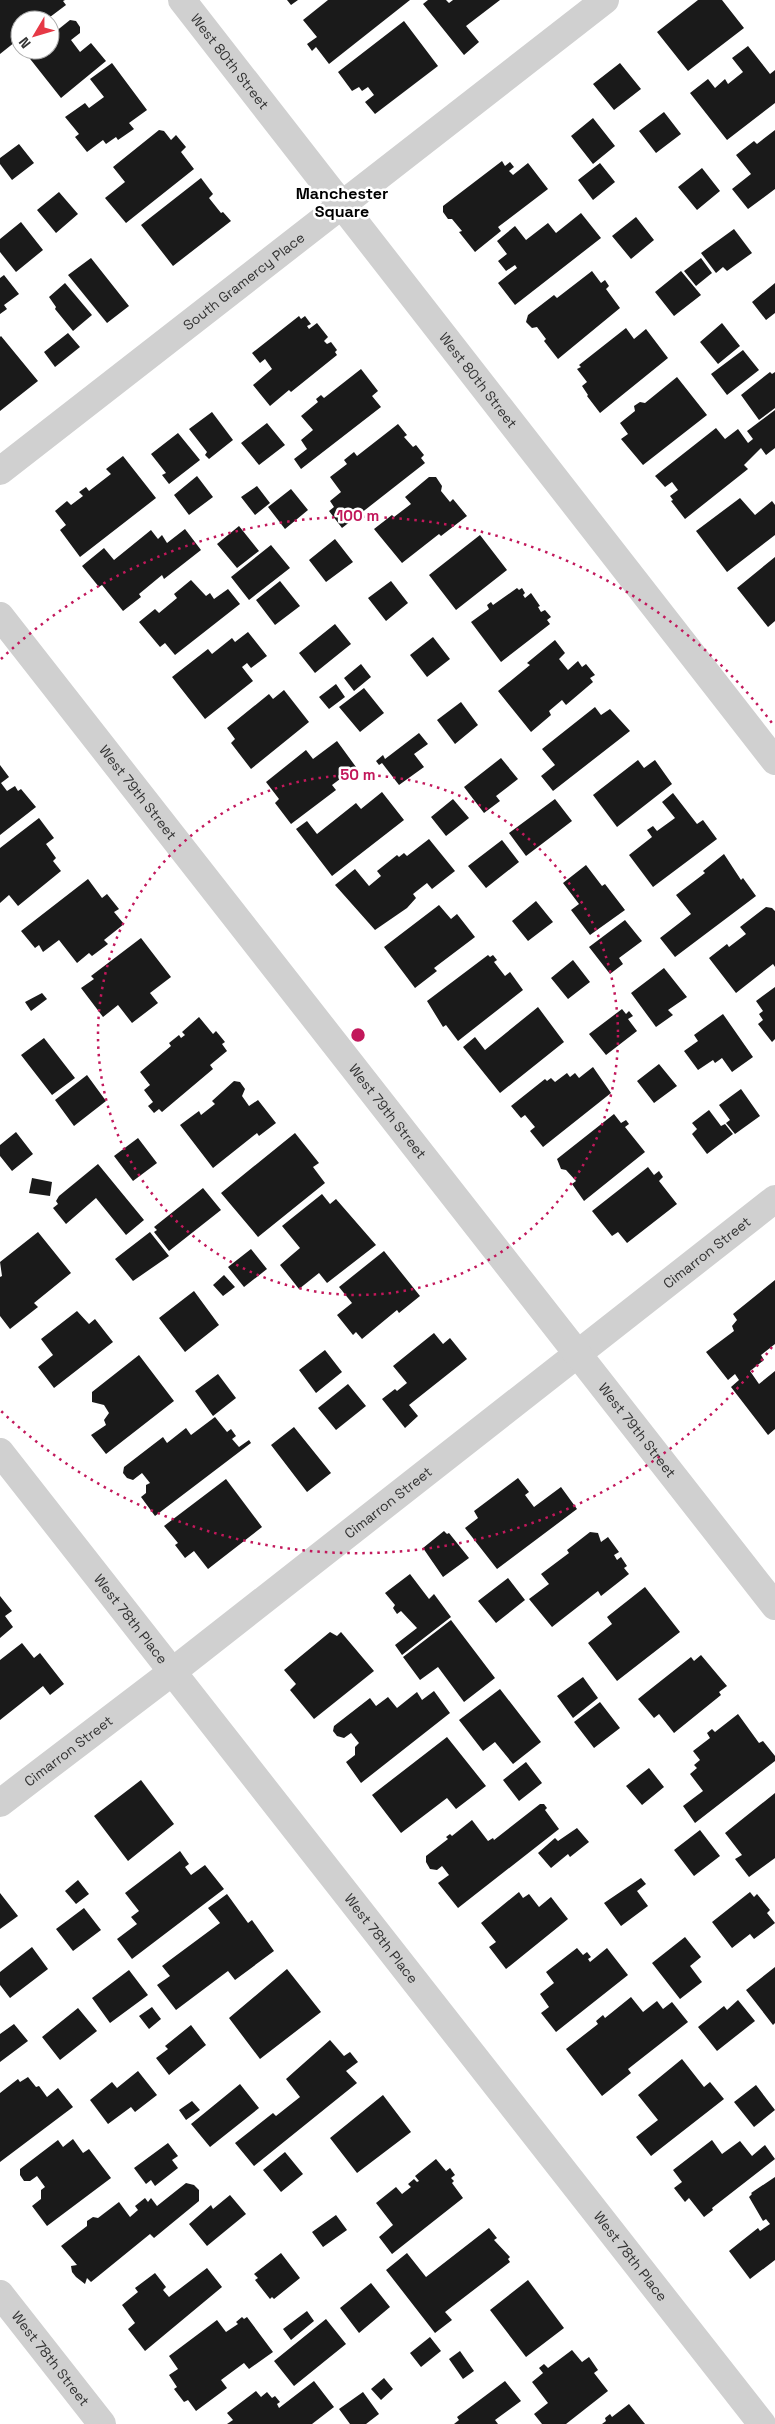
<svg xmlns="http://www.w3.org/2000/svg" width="775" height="2424" font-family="'Space Grotesk',sans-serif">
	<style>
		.building { fill: #1a1a1a }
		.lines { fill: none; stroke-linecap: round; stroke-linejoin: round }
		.minor { stroke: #d0d0d0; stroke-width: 28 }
		.tertiary { stroke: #d0d0d0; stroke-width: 28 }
		.ring { fill: none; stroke: #c2185b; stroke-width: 2.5; stroke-dasharray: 2.5 5 }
		.labels { text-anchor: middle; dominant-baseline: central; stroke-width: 5; stroke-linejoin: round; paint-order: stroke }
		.street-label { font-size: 14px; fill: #333; stroke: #fff }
		.quarter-label { font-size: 16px; font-weight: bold; fill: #000; stroke: #fff }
		.centre { fill: #c2185b; stroke: #fff; stroke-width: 2.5 }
		.ring-label { font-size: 15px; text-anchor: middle; font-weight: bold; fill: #c2185b; stroke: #fff; stroke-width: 5; stroke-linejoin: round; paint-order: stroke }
	</style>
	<rect width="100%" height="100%" fill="#fff"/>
	<path class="building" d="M 0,0 L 65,0 L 63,1 L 66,5 L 46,20 L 20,20 L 20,38 L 0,54 Z
		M 287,0 L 298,0 L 291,5 Z
		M 328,0 L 410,0 L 329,64 L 316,47 L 312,51 L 307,44 L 317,37 L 303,20 Z
		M 428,0 L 446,0 L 449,3 L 453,0 L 500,0 L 466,26 L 479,42 L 464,55 L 423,4 Z
		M 698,0 L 722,0 L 744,28 L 688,71 L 657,32 Z
		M 70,20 L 76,21 L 80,27 L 80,33 L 71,40 L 80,52 L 91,43 L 106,61 L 61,98 L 27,55 L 33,50 L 50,50 L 50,36 Z
		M 404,21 L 438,66 L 375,114 L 365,102 L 374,95 L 368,87 L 362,91 L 359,87 L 352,91 L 338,72 Z
		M 748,46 L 770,74 L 775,70 L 775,103 L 727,140 L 690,93 L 708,79 L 715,88 L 725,79 L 728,84 L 743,72 L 732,58 Z
		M 112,63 L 147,110 L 129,123 L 134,129 L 118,140 L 116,137 L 106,144 L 103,140 L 87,152 L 75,137 L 79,134 L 65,117 L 85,103 L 89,108 L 104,97 L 90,79 Z
		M 620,63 L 641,89 L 614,110 L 593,84 Z
		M 664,112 L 681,134 L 656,153 L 639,131 Z
		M 593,118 L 615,146 L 593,164 L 571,136 Z
		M 159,130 L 164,131 L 171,140 L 176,135 L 186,147 L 181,152 L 194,169 L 126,223 L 105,198 L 125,182 L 113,167 Z
		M 775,130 L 775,189 L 748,209 L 732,189 L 751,174 L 736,155 L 754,141 L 757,144 Z
		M 19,144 L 34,163 L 12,180 L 0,164 L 0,158 Z
		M 502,161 L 505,166 L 510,162 L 514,167 L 509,171 L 513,175 L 528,163 L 548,189 L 498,227 L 501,231 L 475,252 L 459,232 L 462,231 L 452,219 L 448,219 L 443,212 L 443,206 Z
		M 600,163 L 615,182 L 593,200 L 578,180 Z
		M 702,168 L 720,191 L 697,210 L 678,187 Z
		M 201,178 L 213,194 L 209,198 L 221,213 L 223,212 L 231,221 L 173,266 L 141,225 Z
		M 59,192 L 78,214 L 56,233 L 37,210 Z
		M 581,213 L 601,238 L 515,305 L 498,283 L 517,268 L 515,265 L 506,271 L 498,261 L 507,254 L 497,241 L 515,226 L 526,240 L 548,223 L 556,233 Z
		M 636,217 L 654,240 L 631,259 L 612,236 Z
		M 21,222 L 43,250 L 16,272 L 0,252 L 0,239 Z
		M 734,229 L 752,253 L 727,271 L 723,267 L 716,273 L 701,253 Z
		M 91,258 L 129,306 L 107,323 L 68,275 Z
		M 701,258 L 712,273 L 696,286 L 684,271 Z
		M 592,271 L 601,283 L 605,280 L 609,286 L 606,289 L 620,308 L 558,359 L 544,341 L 546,339 L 537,327 L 532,328 L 526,322 L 528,315 L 554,295 L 557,298 Z
		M 681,271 L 701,295 L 674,316 L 655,292 Z
		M 4,275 L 19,294 L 4,305 L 7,309 L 0,314 L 0,278 Z
		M 65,283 L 92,315 L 73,331 L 55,309 L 56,307 L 49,297 Z
		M 775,283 L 775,313 L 766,320 L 752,302 Z
		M 299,316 L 301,319 L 305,316 L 311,324 L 307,326 L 309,329 L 317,323 L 328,337 L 324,341 L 327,344 L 331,342 L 337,350 L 335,352 L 337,355 L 291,392 L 289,390 L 270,406 L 253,385 L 272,369 L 265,359 L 260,363 L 252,353 Z
		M 722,323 L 740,346 L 718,364 L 700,342 Z
		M 626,328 L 634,339 L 646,329 L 668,358 L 600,413 L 587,396 L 588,395 L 582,386 L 587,382 L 577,369 L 581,367 L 579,365 Z
		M 68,333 L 80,347 L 55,367 L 44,352 Z
		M 1,336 L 38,381 L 0,411 L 0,337 Z
		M 743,350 L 759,370 L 727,395 L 711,374 Z
		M 361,369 L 378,391 L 372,396 L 381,407 L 301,469 L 294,459 L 307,449 L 301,440 L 313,430 L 301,416 L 318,402 L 316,399 L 321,395 L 324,398 Z
		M 770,372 L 772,374 L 775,372 L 775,408 L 759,420 L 741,395 Z
		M 677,377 L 707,415 L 643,465 L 621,439 L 628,434 L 620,423 L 635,411 L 634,406 L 640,402 L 645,403 Z
		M 775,410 L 775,448 L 766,455 L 761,448 L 744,465 L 748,469 L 685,519 L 671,501 L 673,500 L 670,496 L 678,490 L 672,482 L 665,487 L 655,476 L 716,428 L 725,439 L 738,429 L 748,443 L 753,439 L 747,431 Z
		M 212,412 L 233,440 L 209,459 L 205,455 L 207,452 L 189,429 Z
		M 267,423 L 285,445 L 259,465 L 241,443 Z
		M 398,424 L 407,435 L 404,437 L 413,447 L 416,445 L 424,455 L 421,458 L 425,463 L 342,528 L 329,511 L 334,507 L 330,501 L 341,492 L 330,477 L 347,464 L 344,460 L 354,452 L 357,456 Z
		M 178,433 L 200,460 L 169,484 L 162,475 L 166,473 L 151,454 Z
		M 123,456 L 156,498 L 80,557 L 60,530 L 66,525 L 55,511 L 67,501 L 71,505 L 83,496 L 79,492 L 86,487 L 89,491 L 111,474 L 106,469 Z
		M 197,476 L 213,497 L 189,515 L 174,495 Z
		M 429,477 L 436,477 L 442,486 L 441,491 L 450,502 L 453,499 L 467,516 L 441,536 L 439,534 L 402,563 L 374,529 L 392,515 L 394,517 L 411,504 L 405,497 Z
		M 257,486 L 270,503 L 255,515 L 241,497 Z
		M 291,489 L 308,510 L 285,529 L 268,507 Z
		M 740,498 L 755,515 L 772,501 L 775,505 L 775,535 L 727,572 L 696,531 Z
		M 239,526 L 259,551 L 237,568 L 217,544 Z
		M 185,529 L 201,550 L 164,579 L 162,575 L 139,594 L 141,597 L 123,611 L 102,585 L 99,587 L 82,566 L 104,548 L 114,560 L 151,530 L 158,539 L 162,535 L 167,543 Z
		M 480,535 L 507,570 L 456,610 L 429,575 Z
		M 335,539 L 353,562 L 326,582 L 309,560 Z
		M 271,545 L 290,568 L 249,600 L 231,577 Z
		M 775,557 L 775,621 L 768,627 L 737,588 Z
		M 191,580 L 206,596 L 210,593 L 214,599 L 228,589 L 240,604 L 175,655 L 165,643 L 160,647 L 139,622 L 155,609 L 159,613 L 177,598 L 174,594 Z
		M 280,581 L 300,606 L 275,625 L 256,600 Z
		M 391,581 L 408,603 L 386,621 L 368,598 Z
		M 517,588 L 519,590 L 522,588 L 525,593 L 523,595 L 525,598 L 531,593 L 540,606 L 538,607 L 541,612 L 545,610 L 551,617 L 547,620 L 550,624 L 501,662 L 471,622 L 489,609 L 487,605 L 491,602 L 493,605 Z
		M 335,624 L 351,644 L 315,673 L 299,653 Z
		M 248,632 L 267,656 L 251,668 L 247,663 L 242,667 L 253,681 L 205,719 L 172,677 L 208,649 L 212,654 L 232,638 L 235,642 Z
		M 433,637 L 450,659 L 427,677 L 410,655 Z
		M 555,640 L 565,653 L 559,659 L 568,670 L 578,661 L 582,667 L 586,664 L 595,675 L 590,678 L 593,682 L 566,705 L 562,700 L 549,711 L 551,715 L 531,732 L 498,691 L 530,665 L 527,663 Z
		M 361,664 L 371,677 L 354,691 L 344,678 Z
		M 336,684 L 345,697 L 329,709 L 319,697 Z
		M 364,688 L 384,713 L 360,732 L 339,707 Z
		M 284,690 L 309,722 L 251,769 L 231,743 L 235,739 L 227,728 L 269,694 L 273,699 Z
		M 461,702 L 478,725 L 455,744 L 437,720 Z
		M 595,707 L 601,715 L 610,709 L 630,731 L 553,791 L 541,776 L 555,765 L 542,749 Z
		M 419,733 L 428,744 L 414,754 L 424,767 L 399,785 L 382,763 L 379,765 L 376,761 L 383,755 L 385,759 Z
		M 337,741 L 356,767 L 332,785 L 336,790 L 291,824 L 275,803 L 279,799 L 266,782 L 306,750 L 313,759 Z
		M 501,758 L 518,779 L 496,796 L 500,801 L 484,813 L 464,787 Z
		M 638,760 L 644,768 L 655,760 L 672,784 L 617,827 L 593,795 Z
		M 0,765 L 9,777 L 1,783 L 7,791 L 15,786 L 18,791 L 21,789 L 36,807 L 0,835 Z
		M 382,792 L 404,820 L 332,876 L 296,829 L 307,821 L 317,834 L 356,803 L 361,809 Z
		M 673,793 L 697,824 L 703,820 L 717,839 L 653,887 L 629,855 L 652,837 L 647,830 L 653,826 L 657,831 L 675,818 L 662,802 Z
		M 453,799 L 469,818 L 446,836 L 431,817 Z
		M 555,799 L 572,821 L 526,856 L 509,833 Z
		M 39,818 L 54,838 L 46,844 L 56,858 L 53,861 L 61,871 L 18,906 L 9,895 L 0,903 L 0,848 Z
		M 429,839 L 455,871 L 432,889 L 427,883 L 413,894 L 416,898 L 407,908 L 375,930 L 335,885 L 355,869 L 369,886 L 381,876 L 377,871 L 397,855 L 399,857 L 404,853 L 407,856 Z
		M 502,840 L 519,862 L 486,888 L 468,866 Z
		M 724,854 L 741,880 L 743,878 L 756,896 L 675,957 L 660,938 L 691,914 L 676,895 L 705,873 L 703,871 Z
		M 586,865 L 602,886 L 605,884 L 625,910 L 590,935 L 571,910 L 579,904 L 563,883 Z
		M 88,879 L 102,898 L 107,894 L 119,909 L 114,912 L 124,924 L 104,940 L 108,944 L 92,956 L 89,953 L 77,963 L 59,940 L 43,952 L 39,945 L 35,948 L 21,931 Z
		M 536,901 L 553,922 L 528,941 L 512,921 Z
		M 439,905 L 451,919 L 457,914 L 475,937 L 434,968 L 437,971 L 415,988 L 384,947 Z
		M 766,907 L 772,908 L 775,911 L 775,967 L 773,964 L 736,993 L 709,958 L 727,944 L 729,947 L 746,934 L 740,927 Z
		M 625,920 L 642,941 L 619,958 L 623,964 L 610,974 L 589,947 Z
		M 141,938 L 171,977 L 150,993 L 158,1003 L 132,1023 L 118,1005 L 103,1017 L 81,988 L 94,979 L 91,976 Z
		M 488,955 L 490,957 L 493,955 L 497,960 L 494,962 L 505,976 L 510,972 L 523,990 L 458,1041 L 446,1025 L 443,1027 L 427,1001 Z
		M 573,960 L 590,982 L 568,999 L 551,978 Z
		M 664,968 L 687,997 L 668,1010 L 673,1015 L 656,1027 L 631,993 Z
		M 775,987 L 775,1039 L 772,1042 L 758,1024 L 763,1020 L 759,1014 L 763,1011 L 756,1001 Z
		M 42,993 L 47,999 L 31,1011 L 25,1002 Z
		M 538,1007 L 564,1042 L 500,1093 L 463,1047 L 475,1037 L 485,1050 Z
		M 622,1009 L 626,1014 L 629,1011 L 633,1016 L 628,1019 L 637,1031 L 606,1055 L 589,1034 Z
		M 723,1014 L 753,1057 L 732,1072 L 722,1058 L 715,1063 L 713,1060 L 698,1070 L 684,1051 L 698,1041 L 694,1035 Z
		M 199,1017 L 213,1034 L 216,1031 L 225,1042 L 222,1044 L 227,1051 L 210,1065 L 213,1069 L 162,1112 L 159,1109 L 154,1113 L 148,1106 L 153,1102 L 144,1090 L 150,1085 L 140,1072 L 171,1046 L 169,1043 L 179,1035 L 181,1038 L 185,1035 L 182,1032 Z
		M 44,1038 L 75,1078 L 52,1095 L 21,1055 Z
		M 659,1064 L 677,1086 L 654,1103 L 637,1081 Z
		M 593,1067 L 611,1093 L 543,1147 L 530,1131 L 535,1127 L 525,1115 L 521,1118 L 511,1106 L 545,1079 L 547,1081 L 551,1078 L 555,1082 L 567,1073 L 570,1077 L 575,1073 L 579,1078 Z
		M 87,1075 L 106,1101 L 74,1126 L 55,1100 Z
		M 234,1081 L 240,1082 L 245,1089 L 242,1096 L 249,1106 L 258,1100 L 276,1123 L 259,1136 L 257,1133 L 213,1168 L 180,1125 L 199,1111 L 201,1115 L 215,1104 L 212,1101 Z
		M 741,1089 L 760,1116 L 735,1134 L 726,1123 L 730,1120 L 719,1105 Z
		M 709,1110 L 721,1126 L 725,1124 L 733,1134 L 707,1154 L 692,1134 L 697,1129 L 692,1123 Z
		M 614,1114 L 621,1123 L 626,1120 L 629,1124 L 625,1127 L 645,1152 L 584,1201 L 572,1184 L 576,1181 L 566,1170 L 561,1169 L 557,1159 Z
		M 16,1132 L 33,1154 L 12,1171 L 0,1156 L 0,1145 Z
		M 295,1133 L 319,1163 L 313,1167 L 325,1183 L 258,1237 L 221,1193 Z
		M 138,1138 L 157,1163 L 133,1181 L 114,1156 Z
		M 98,1164 L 144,1220 L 126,1235 L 96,1198 L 66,1224 L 53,1208 L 58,1204 L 56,1201 L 59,1196 Z
		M 648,1167 L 654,1175 L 659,1171 L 663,1177 L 659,1181 L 677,1204 L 627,1243 L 618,1232 L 612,1236 L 592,1211 Z
		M 32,1178 L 52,1182 L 50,1196 L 29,1193 Z
		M 203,1188 L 221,1210 L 169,1251 L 154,1232 L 157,1230 L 154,1227 Z
		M 322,1194 L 330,1204 L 336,1199 L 376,1245 L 327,1283 L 319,1273 L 299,1289 L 280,1265 L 300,1248 L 282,1226 Z
		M 38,1232 L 71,1273 L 34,1303 L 38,1307 L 10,1329 L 0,1316 L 0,1277 L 2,1276 L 0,1262 Z
		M 150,1232 L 169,1256 L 133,1281 L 115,1259 Z
		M 251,1249 L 267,1269 L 244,1287 L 228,1267 Z
		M 384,1251 L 420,1296 L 399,1313 L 397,1310 L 362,1339 L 356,1332 L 353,1335 L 337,1315 L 352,1303 L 339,1287 Z
		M 224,1275 L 235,1287 L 223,1296 L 213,1285 Z
		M 775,1280 L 775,1344 L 761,1355 L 764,1360 L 750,1371 L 759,1384 L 775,1371 L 775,1429 L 768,1435 L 731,1387 L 739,1380 L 735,1374 L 728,1380 L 706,1352 L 734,1331 L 732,1326 L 737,1320 L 733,1314 Z
		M 194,1291 L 219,1325 L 185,1352 L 159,1318 Z
		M 77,1311 L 89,1324 L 95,1319 L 113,1342 L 54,1388 L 38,1367 L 53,1355 L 41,1339 Z
		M 434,1333 L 443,1344 L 450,1338 L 467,1359 L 409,1405 L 418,1416 L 405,1428 L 382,1399 L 395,1389 L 397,1391 L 407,1383 L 393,1366 Z
		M 325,1350 L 342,1372 L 316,1393 L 299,1370 Z
		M 139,1355 L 174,1401 L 106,1454 L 91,1435 L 106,1425 L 104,1420 L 109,1413 L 104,1405 L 92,1402 L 92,1392 Z
		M 218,1374 L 236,1398 L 213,1416 L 195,1391 Z
		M 348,1384 L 366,1406 L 336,1430 L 318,1408 Z
		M 215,1417 L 227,1432 L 231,1429 L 236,1436 L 232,1439 L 239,1447 L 249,1440 L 251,1443 L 155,1516 L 141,1497 L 146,1493 L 146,1485 L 150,1483 L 142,1473 L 133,1480 L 127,1478 L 123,1473 L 124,1467 L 163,1437 L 167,1443 L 186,1428 L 191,1435 Z
		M 294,1427 L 331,1473 L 307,1492 L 271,1445 Z
		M 518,1478 L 529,1492 L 525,1495 L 534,1507 L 561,1487 L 577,1509 L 497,1569 L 465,1528 L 478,1518 L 474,1511 Z
		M 226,1479 L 262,1527 L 208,1569 L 194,1551 L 185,1558 L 175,1545 L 178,1543 L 164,1526 Z
		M 444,1531 L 447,1534 L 449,1533 L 469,1558 L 443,1577 L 423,1548 Z
		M 590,1532 L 598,1533 L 601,1542 L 608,1537 L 619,1552 L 614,1555 L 617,1560 L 621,1557 L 627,1566 L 624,1568 L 629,1574 L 601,1596 L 598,1591 L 552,1627 L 529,1599 L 549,1584 L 541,1574 L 569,1553 L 567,1550 Z
		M 410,1574 L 429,1599 L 434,1594 L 451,1617 L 402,1655 L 395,1645 L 417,1628 L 401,1611 L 397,1614 L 393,1608 L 395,1605 L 385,1593 Z
		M 508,1578 L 525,1600 L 496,1623 L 478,1601 Z
		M 645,1587 L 680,1632 L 617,1681 L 588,1643 L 612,1624 L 607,1617 Z
		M 0,1596 L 12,1611 L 5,1616 L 13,1627 L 0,1638 Z
		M 451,1620 L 495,1678 L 464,1702 L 438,1667 L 420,1680 L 403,1657 Z
		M 330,1632 L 337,1636 L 341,1632 L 374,1671 L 314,1719 L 290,1690 L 296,1684 L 284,1670 Z
		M 22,1643 L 34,1658 L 40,1653 L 64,1684 L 50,1695 L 43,1686 L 0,1720 L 0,1660 Z
		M 701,1655 L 727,1686 L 719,1692 L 721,1695 L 674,1733 L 659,1714 L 654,1718 L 638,1699 L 691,1657 L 694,1661 Z
		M 583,1677 L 598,1698 L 573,1718 L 557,1696 Z
		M 500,1689 L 541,1742 L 513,1764 L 495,1742 L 483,1751 L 459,1720 Z
		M 434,1691 L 450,1713 L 361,1783 L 346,1762 L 355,1755 L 355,1747 L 359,1743 L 351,1733 L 344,1738 L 337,1736 L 333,1731 L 334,1726 L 370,1698 L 376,1706 L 388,1697 L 397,1708 L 417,1692 L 422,1700 Z
		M 600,1702 L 620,1728 L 594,1748 L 574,1722 Z
		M 738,1714 L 759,1743 L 763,1741 L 775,1756 L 775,1761 L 695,1823 L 683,1806 L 703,1791 L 690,1774 L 697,1768 L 694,1765 L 700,1760 L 693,1751 L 710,1738 L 707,1733 L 712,1729 L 715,1732 Z
		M 447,1737 L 486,1786 L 456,1809 L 447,1798 L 401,1833 L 372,1795 Z
		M 526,1762 L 542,1783 L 519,1801 L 503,1780 Z
		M 649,1768 L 664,1787 L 642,1805 L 626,1786 Z
		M 141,1780 L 174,1824 L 128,1861 L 94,1816 Z
		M 775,1793 L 775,1858 L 749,1877 L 735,1859 L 742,1855 L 725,1833 Z
		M 540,1804 L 544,1804 L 547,1808 L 545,1810 L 559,1829 L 458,1908 L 438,1883 L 449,1875 L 442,1866 L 437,1870 L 430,1869 L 426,1862 L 426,1856 L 448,1839 L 446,1837 L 450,1834 L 452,1836 L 472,1820 L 488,1841 L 493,1838 L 494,1840 Z
		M 577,1828 L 589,1842 L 570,1857 L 568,1854 L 551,1868 L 538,1853 L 555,1838 L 558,1841 Z
		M 700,1830 L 720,1856 L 694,1876 L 674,1850 Z
		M 180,1851 L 189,1864 L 185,1867 L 191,1875 L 205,1865 L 224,1889 L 132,1959 L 117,1939 L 137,1924 L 131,1917 L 139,1911 L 125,1893 Z
		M 641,1878 L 646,1884 L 637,1891 L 648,1906 L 621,1926 L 604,1903 Z
		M 78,1880 L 89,1894 L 76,1904 L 65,1891 Z
		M 519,1892 L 523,1898 L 529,1894 L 539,1907 L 551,1897 L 568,1919 L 506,1969 L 489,1947 L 496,1942 L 481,1923 Z
		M 750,1892 L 754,1897 L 757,1894 L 770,1910 L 767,1913 L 775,1923 L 754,1939 L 750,1934 L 732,1948 L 712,1922 Z
		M 0,1893 L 18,1916 L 0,1929 Z
		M 227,1894 L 248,1923 L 252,1920 L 274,1951 L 235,1980 L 228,1971 L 176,2010 L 157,1985 L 170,1976 L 162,1966 L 220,1923 L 208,1908 Z
		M 84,1908 L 101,1930 L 73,1951 L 56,1929 Z
		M 685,1937 L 701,1957 L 690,1966 L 702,1982 L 680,1999 L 652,1963 Z
		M 32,1947 L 48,1969 L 10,1998 L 0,1985 L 0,1972 Z
		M 577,1948 L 583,1955 L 587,1952 L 591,1957 L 588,1959 L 590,1962 L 607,1948 L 628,1975 L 556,2032 L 541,2013 L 549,2007 L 540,1994 L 554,1983 L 546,1972 Z
		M 775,1967 L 775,2023 L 773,2025 L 746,1990 Z
		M 287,1969 L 321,2012 L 260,2059 L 229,2018 Z
		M 129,1970 L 148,1995 L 110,2023 L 92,1998 Z
		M 631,1997 L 643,2012 L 657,2001 L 663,2009 L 672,2002 L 688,2022 L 628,2069 L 631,2073 L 602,2096 L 566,2049 L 598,2024 L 596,2021 L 603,2015 L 605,2018 Z
		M 738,2000 L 755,2021 L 717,2051 L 698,2027 L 724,2006 L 727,2010 Z
		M 152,2007 L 161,2019 L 149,2029 L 139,2016 Z
		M 78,2008 L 97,2031 L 60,2060 L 42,2037 Z
		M 14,2024 L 28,2041 L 0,2062 L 0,2034 Z
		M 191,2025 L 206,2045 L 169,2075 L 156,2058 L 168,2049 L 165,2046 Z
		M 330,2040 L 344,2056 L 350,2052 L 358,2062 L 346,2071 L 357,2083 L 254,2166 L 235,2143 L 273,2113 L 276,2116 L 300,2097 L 286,2079 Z
		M 682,2059 L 704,2087 L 710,2082 L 724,2099 L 651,2156 L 636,2137 L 658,2120 L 638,2095 Z
		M 138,2071 L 157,2095 L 135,2112 L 131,2107 L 108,2124 L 90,2100 L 112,2082 L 117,2088 Z
		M 28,2077 L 36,2087 L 39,2086 L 47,2097 L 58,2088 L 73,2107 L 0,2162 L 0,2093 L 18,2079 L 20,2082 Z
		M 240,2084 L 259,2108 L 210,2147 L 191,2124 Z
		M 756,2085 L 775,2110 L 754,2127 L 734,2102 Z
		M 383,2095 L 411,2132 L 357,2173 L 330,2138 Z
		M 192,2101 L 200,2110 L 186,2120 L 179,2110 Z
		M 73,2139 L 83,2153 L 89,2149 L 111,2178 L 47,2226 L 32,2206 L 41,2199 L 41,2190 L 45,2187 L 37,2176 L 30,2181 L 24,2181 L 20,2175 L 20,2169 L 58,2140 L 63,2147 Z
		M 712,2140 L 722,2154 L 740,2141 L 752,2156 L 765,2145 L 775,2159 L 712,2208 L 713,2210 L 704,2217 L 689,2198 L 685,2202 L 674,2188 L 682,2182 L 673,2170 Z
		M 168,2143 L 178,2156 L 172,2160 L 178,2168 L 155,2186 L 151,2180 L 146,2184 L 134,2168 Z
		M 285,2152 L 303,2174 L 281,2192 L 263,2170 Z
		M 436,2159 L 446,2171 L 450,2168 L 455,2175 L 451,2178 L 454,2181 L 452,2183 L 463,2198 L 392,2254 L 379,2237 L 393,2225 L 376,2203 L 396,2187 L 402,2194 L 411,2187 L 408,2184 L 414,2179 L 417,2182 L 419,2181 L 415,2176 Z
		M 775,2177 L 775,2260 L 750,2279 L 729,2251 L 758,2228 L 760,2231 L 770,2224 L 766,2219 L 763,2221 L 749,2197 L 752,2194 L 751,2193 Z
		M 186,2183 L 194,2185 L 199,2190 L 199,2201 L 154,2238 L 150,2234 L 91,2282 L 87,2278 L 85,2284 L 76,2277 L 72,2272 L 71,2266 L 77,2265 L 61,2246 L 87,2226 L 87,2221 L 93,2217 L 98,2218 L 119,2202 L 130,2217 L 138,2210 L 135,2206 L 145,2198 L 148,2202 L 151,2198 L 157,2206 Z
		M 230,2195 L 246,2214 L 207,2246 L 189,2224 L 211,2205 L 213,2209 Z
		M 336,2215 L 347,2230 L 323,2247 L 312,2232 Z
		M 489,2228 L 497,2238 L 494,2240 L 510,2257 L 508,2259 L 510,2262 L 445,2312 L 452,2320 L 435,2333 L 386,2270 L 407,2253 L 426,2277 Z
		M 281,2253 L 300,2278 L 274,2299 L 272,2297 L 270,2299 L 255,2280 L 258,2278 L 254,2274 Z
		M 207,2268 L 222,2287 L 145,2351 L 128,2329 L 135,2323 L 122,2305 L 138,2292 L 135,2288 L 155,2273 L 166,2287 L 163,2290 L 169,2297 Z
		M 528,2280 L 564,2328 L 526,2357 L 490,2310 Z
		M 371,2283 L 390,2307 L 359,2333 L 340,2308 Z
		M 307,2311 L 314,2321 L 291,2340 L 283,2329 Z
		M 242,2317 L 244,2319 L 247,2317 L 273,2352 L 249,2369 L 244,2363 L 221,2380 L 227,2388 L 196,2411 L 188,2400 L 184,2402 L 174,2389 L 177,2387 L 169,2375 L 178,2369 L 169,2356 L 217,2320 L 226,2332 L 238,2324 L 236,2322 Z
		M 326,2319 L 346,2344 L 294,2386 L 274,2361 Z
		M 430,2337 L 441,2351 L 421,2367 L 410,2353 Z
		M 572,2350 L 582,2362 L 589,2357 L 598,2370 L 594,2373 L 608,2391 L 566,2424 L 542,2424 L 534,2414 L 548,2403 L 532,2382 L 543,2373 L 539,2368 L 544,2364 L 548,2368 Z
		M 460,2351 L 474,2371 L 463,2379 L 449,2359 Z
		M 384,2378 L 393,2389 L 381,2400 L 371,2389 Z
		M 314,2381 L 334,2407 L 312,2424 L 227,2424 L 233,2420 L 227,2413 L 256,2391 L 261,2397 L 267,2392 L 272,2398 L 275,2396 L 280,2402 L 277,2404 L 279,2408 Z
		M 505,2381 L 521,2401 L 495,2420 L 498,2424 L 454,2424 L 459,2420 L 457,2417 Z
		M 363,2392 L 379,2414 L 366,2424 L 350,2424 L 339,2409 Z
		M 629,2404 L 645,2424 L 602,2424 L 606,2421 L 605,2418 L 610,2414 L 612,2417 Z"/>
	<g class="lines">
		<g class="minor">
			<path id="s1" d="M 182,0 L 775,761"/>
			<path id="s2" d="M 0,1452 L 762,2424"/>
			<path id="s3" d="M 0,1803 L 172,1672 L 775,1199"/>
			<path id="s4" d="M 0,2294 L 102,2424"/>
		</g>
		<g class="tertiary">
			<path id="s5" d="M 0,471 L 605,0"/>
			<path id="s6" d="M 0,616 L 775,1606"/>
		</g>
	</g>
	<g class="ring">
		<circle cx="358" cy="1035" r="260"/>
		<path d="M772 1347A519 519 0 0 1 1 1411M1 659A519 519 0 0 1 772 723"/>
	</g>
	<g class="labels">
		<g class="street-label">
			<text stroke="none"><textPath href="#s1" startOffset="78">West 80th Street</textPath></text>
			<text stroke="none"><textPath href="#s5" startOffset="309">South Gramercy Place</textPath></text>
			<text stroke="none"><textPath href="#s1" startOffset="482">West 80th Street</textPath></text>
			<text stroke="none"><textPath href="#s6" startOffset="224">West 79th Street</textPath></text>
			<text stroke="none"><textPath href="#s6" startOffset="629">West 79th Street</textPath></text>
			<text stroke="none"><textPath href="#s3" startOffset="896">Cimarron Street</textPath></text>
			<text stroke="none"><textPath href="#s6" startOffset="1034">West 79th Street</textPath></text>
			<text stroke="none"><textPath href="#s3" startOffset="491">Cimarron Street</textPath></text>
			<text stroke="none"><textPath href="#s2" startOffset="212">West 78th Place</textPath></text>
			<text stroke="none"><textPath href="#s3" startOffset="86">Cimarron Street</textPath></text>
			<text stroke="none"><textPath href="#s2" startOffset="618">West 78th Place</textPath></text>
			<text stroke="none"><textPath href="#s2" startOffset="1022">West 78th Place</textPath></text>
			<text stroke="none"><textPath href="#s4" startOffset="82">West 78th Street</textPath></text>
		</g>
		<g class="quarter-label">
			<text x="342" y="193">Manchester<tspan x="342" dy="18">Square</tspan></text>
		</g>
	</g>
	<circle cx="358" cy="1035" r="8" class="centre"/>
	<g class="ring-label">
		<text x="358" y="521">100 m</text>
		<text x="358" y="780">50 m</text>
	</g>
	<g transform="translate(35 35) rotate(232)"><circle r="24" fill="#ffffff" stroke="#adadad"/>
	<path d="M0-4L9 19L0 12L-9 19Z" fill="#e63946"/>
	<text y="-8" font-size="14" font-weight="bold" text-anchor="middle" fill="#333333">N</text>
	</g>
</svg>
